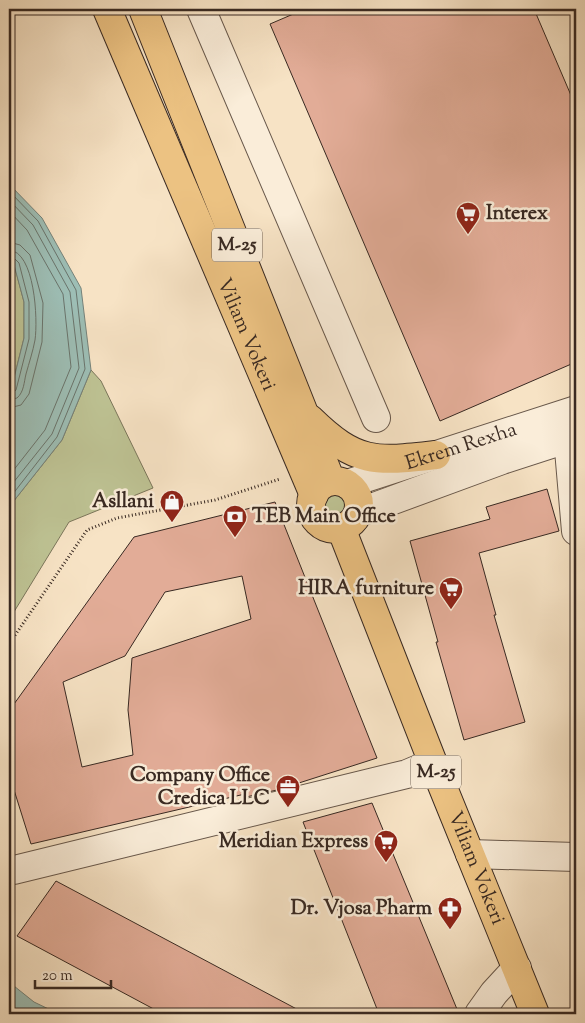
<svg xmlns="http://www.w3.org/2000/svg" width="585" height="1023" font-family="'Sorts Mill Goudy',serif">
	<style>
		.green { fill: #bec394; stroke: #7b765b }
		.water { fill: #9dbeb5; stroke: #75827a }
		.lines { fill: none; stroke-linecap: round; stroke-linejoin: round }
		.shore { stroke: #6a746c; stroke-width: 1 }
		.building { fill: #e2ac97; stroke: #382922; fill-rule: evenodd }
		.minor-casing { stroke: #68584b; stroke-width: 30 }
		.major-casing { stroke: #382922; stroke-width: 30 }
		.path { stroke: #382922; stroke-width: 3; stroke-dasharray: 1 2.5; stroke-linecap: butt }
		.minor { stroke: #faedd9; stroke-width: 28 }
		.major { stroke: #ecc282; stroke-width: 28 }
		.labels { text-anchor: middle; dominant-baseline: central; stroke-width: 5; stroke-linejoin: round; paint-order: stroke }
		.shield { fill: #faedd9; stroke: #726459; stroke-width: 1 }
		.shield-label { font-size: 19px; font-weight: bold; fill: #382922 }
		.poi-label { font-size: 20px; font-weight: bold; fill: #382922; stroke: #faedd9; text-anchor: end }
		.street-label { font-size: 20px; fill: #382922; stroke: #faedd9 }
	</style>
	<rect width="100%" height="100%" fill="#f7e3c5"/>
	<filter id="stains"><feTurbulence type="fractalNoise" baseFrequency=".004" numOctaves="4"/><feColorMatrix values="0 0 0 0 .2 0 0 0 0 .09 0 0 0 0 .02 0 0 0 .5 -.17"/></filter>
	<radialGradient id="worn" r=".72"><stop offset=".6" stop-color="#630" stop-opacity="0"/><stop offset="1" stop-color="#630" stop-opacity=".3"/></radialGradient>
	<path class="green" d="M 9,259 L 14,264 L 24,302 L 24,338 L 9,398 Z
		M 91,370 L 101,381 L 153,488 L 69,522 L 9,620 L 9,507 L 62,440 Z
		M 320,491 L 353,495 L 354,501 L 353,513 L 330,524 C 321,520 316,514 315,504 Z"/>
	<path class="water" d="M 9,184 L 42,218 L 81,288 L 91,370 L 62,440 L 9,507 L 9,398 L 24,338 L 24,302 L 14,265 L 9,259 Z
		M 9,982 L 34,1002 L 59,1014 L 9,1014 Z"/>
	<g class="lines">
		<path class="shore" d="M 9,191 L 38,221 L 76,290 L 85,369 L 57,437 L 9,499
			M 9,200 L 33,225 L 70,292 L 79,368 L 52,434 L 9,488
			M 9,211 L 27,230 L 63,294 L 71,367 L 45,430 L 9,476
			M 9,242 L 20,245 L 30,255 L 43,303 L 42,342 L 29,394 L 21,405 L 9,408
			M 9,250 C 35,251 38,320 35,340 C 33,351 29,363 26,374 C 24,382 24,392 17,398 L 9,400
			M 9,256 L 13,257 L 19,263 L 29,302 L 29,339 L 16,390 L 13,393 L 9,394"/>
	</g>
	<path class="building" d="M 305,9 L 534,9 L 576,107 L 576,362 L 440,421 L 270,24 Z
		M 547,489 L 559,531 L 479,553 L 496,615 L 494,615 L 525,722 L 464,740 L 436,642 L 438,642 L 410,541 L 490,519 L 486,507 Z
		M 275,502 L 377,758 L 277,790 L 246,797 L 245,794 L 31,844 L 9,774 L 9,711 L 134,537 ZM 242,576 L 251,619 L 132,658 L 128,710 L 133,755 L 82,767 L 63,682 L 125,656 L 165,592 Z
		M 372,803 L 459,1014 L 379,1014 L 303,822 Z
		M 56,881 L 306,1014 L 163,1014 L 17,936 Z"/>
	<g class="lines">
		<defs>
			<g id="minor">
				<path d="M 201,9 L 376,418"/>
				<path d="M 568,438 L 576,531"/>
				<path id="s1" d="M 347,484 L 576,410"/>
				<path d="M 358,513 L 502,460 L 576,436"/>
				<path d="M 470,854 L 576,857"/>
				<path d="M 14,870 L 407,774 L 433,763"/>
				<path d="M 479,1014 L 494,993 L 517,968"/>
			</g>
			<g id="major">
				<path id="s2" d="M 107,9 L 314,495"/>
				<path d="M 143,9 L 331,481"/>
				<path d="M 310,419 C 356,464 375,462 436,455"/>
				<circle cx="335" cy="505" r="24"/>
				<path id="s3" d="M 341,528 L 433,763 L 535,1014"/>
			</g>
		</defs>
		<use href="#minor" class="minor-casing"/>
		<use href="#major" class="major-casing"/>
		<path class="path" d="M 9,644 L 87,530 L 117,518 L 215,500 L 280,479"/>
		<use href="#minor" class="minor"/>
		<use href="#major" class="major"/>
	</g>
	<defs>
		<symbol id="supermarket-pin" viewBox="-11 -11 22 30"><path d="M0 17L-7.5 6A9.5 9.5 0 1 1 7.5 6Z" fill="#8f2418" stroke="#faedd9"/><path d="M-6-5.5h2.5l.6 2H6L4.5 2H-2.5L-4.4-4H-6ZM-1.5 3.2a1.3 1.3 0 1 0 .1 0ZM3 3.2a1.3 1.3 0 1 0 .1 0Z" fill="#fff"/></symbol>
		<symbol id="shop-pin" viewBox="-11 -11 22 30"><path d="M0 17L-7.5 6A9.5 9.5 0 1 1 7.5 6Z" fill="#8f2418" stroke="#faedd9"/><path d="M-5-2.5h2.3a2.7 3.5 0 0 1 5.4 0H5L5.5 6h-11ZM-1.5-2.5h3a1.5 2.3 0 0 0-3 0Z" fill="#fff"/></symbol>
		<symbol id="bank-pin" viewBox="-11 -11 22 30"><path d="M0 17L-7.5 6A9.5 9.5 0 1 1 7.5 6Z" fill="#8f2418" stroke="#faedd9"/><path d="M-6-4H6V4H-6ZM0-2.3a2.3 2.3 0 1 0 0 4.6a2.3 2.3 0 1 0 0-4.6Z" fill="#fff"/></symbol>
		<symbol id="office-pin" viewBox="-11 -11 22 30"><path d="M0 17L-7.5 6A9.5 9.5 0 1 1 7.5 6Z" fill="#8f2418" stroke="#faedd9"/><path d="M-6-3h4V-5.5h4V-3h4V5H-6ZM-1-4.5V-3h2v-1.5ZM-6 0V1H6V0Z" fill="#fff"/></symbol>
		<symbol id="pharmacy-pin" viewBox="-11 -11 22 30"><path d="M0 17L-7.5 6A9.5 9.5 0 1 1 7.5 6Z" fill="#8f2418" stroke="#faedd9"/><path d="M-2-6h4v4h4v4h-4v4h-4v-4h-4v-4h4Z" fill="#fff"/></symbol>
	</defs>
	<g fill-rule="evenodd">
		<use href="#supermarket-pin" x="454" y="200" width="28" height="38"/>
		<use href="#shop-pin" x="158" y="488" width="28" height="38"/>
		<use href="#bank-pin" x="221" y="503" width="28" height="38"/>
		<use href="#supermarket-pin" x="437" y="575" width="28" height="38"/>
		<use href="#office-pin" x="274" y="773" width="28" height="38"/>
		<use href="#supermarket-pin" x="372" y="828" width="28" height="38"/>
		<use href="#pharmacy-pin" x="436" y="895" width="28" height="38"/>
	</g>
	<g class="labels">
		<g class="shield">
			<rect x="212" y="228.5" width="50" height="33" rx="4"/>
			<rect x="411" y="755.5" width="50" height="33" rx="4"/>
		</g>
		<g class="shield-label">
			<text x="237" y="245">M-25</text>
			<text x="436" y="772">M-25</text>
		</g>
		<g class="poi-label">
			<text x="486" y="214" text-anchor="start">Interex</text>
			<text x="154" y="502">Asllani</text>
			<text x="252" y="517" text-anchor="start">TEB Main Office</text>
			<text x="434" y="589">HIRA furniture</text>
			<text x="270" y="776">Company Office<tspan x="270" dy="23">Credica LLC</tspan></text>
			<text x="368" y="842">Meridian Express</text>
			<text x="432" y="909">Dr. Vjosa Pharm</text>
		</g>
		<g class="street-label">
			<text stroke="none"><textPath href="#s2" startOffset="354">Viliam Vokeri</textPath></text>
			<text stroke="none"><textPath href="#s1" startOffset="120">Ekrem Rexha</textPath></text>
			<text stroke="none"><textPath href="#s3" startOffset="366">Viliam Vokeri</textPath></text>
		</g>
	</g>
	<rect width="585" height="1023" fill="none" stroke="#f7e3c5" stroke-width="30"/>
	<rect x="10" y="10" width="565" height="1003" fill="none" stroke="#382922" stroke-width="2.5"/>
	<rect x="15" y="15" width="555" height="993" fill="none" stroke="#382922"/>
	<path d="M35 980v8h76v-8" fill="none" stroke="#382922" stroke-width="2.5"/>
	<text x="42" y="980" font-size="15" fill="#382922" stroke="#faedd9" stroke-width="4" paint-order="stroke">20 m</text>
	<rect width="100%" height="100%" filter="url(#stains)"/>
	<rect width="100%" height="100%" fill="url(#worn)"/>
</svg>
